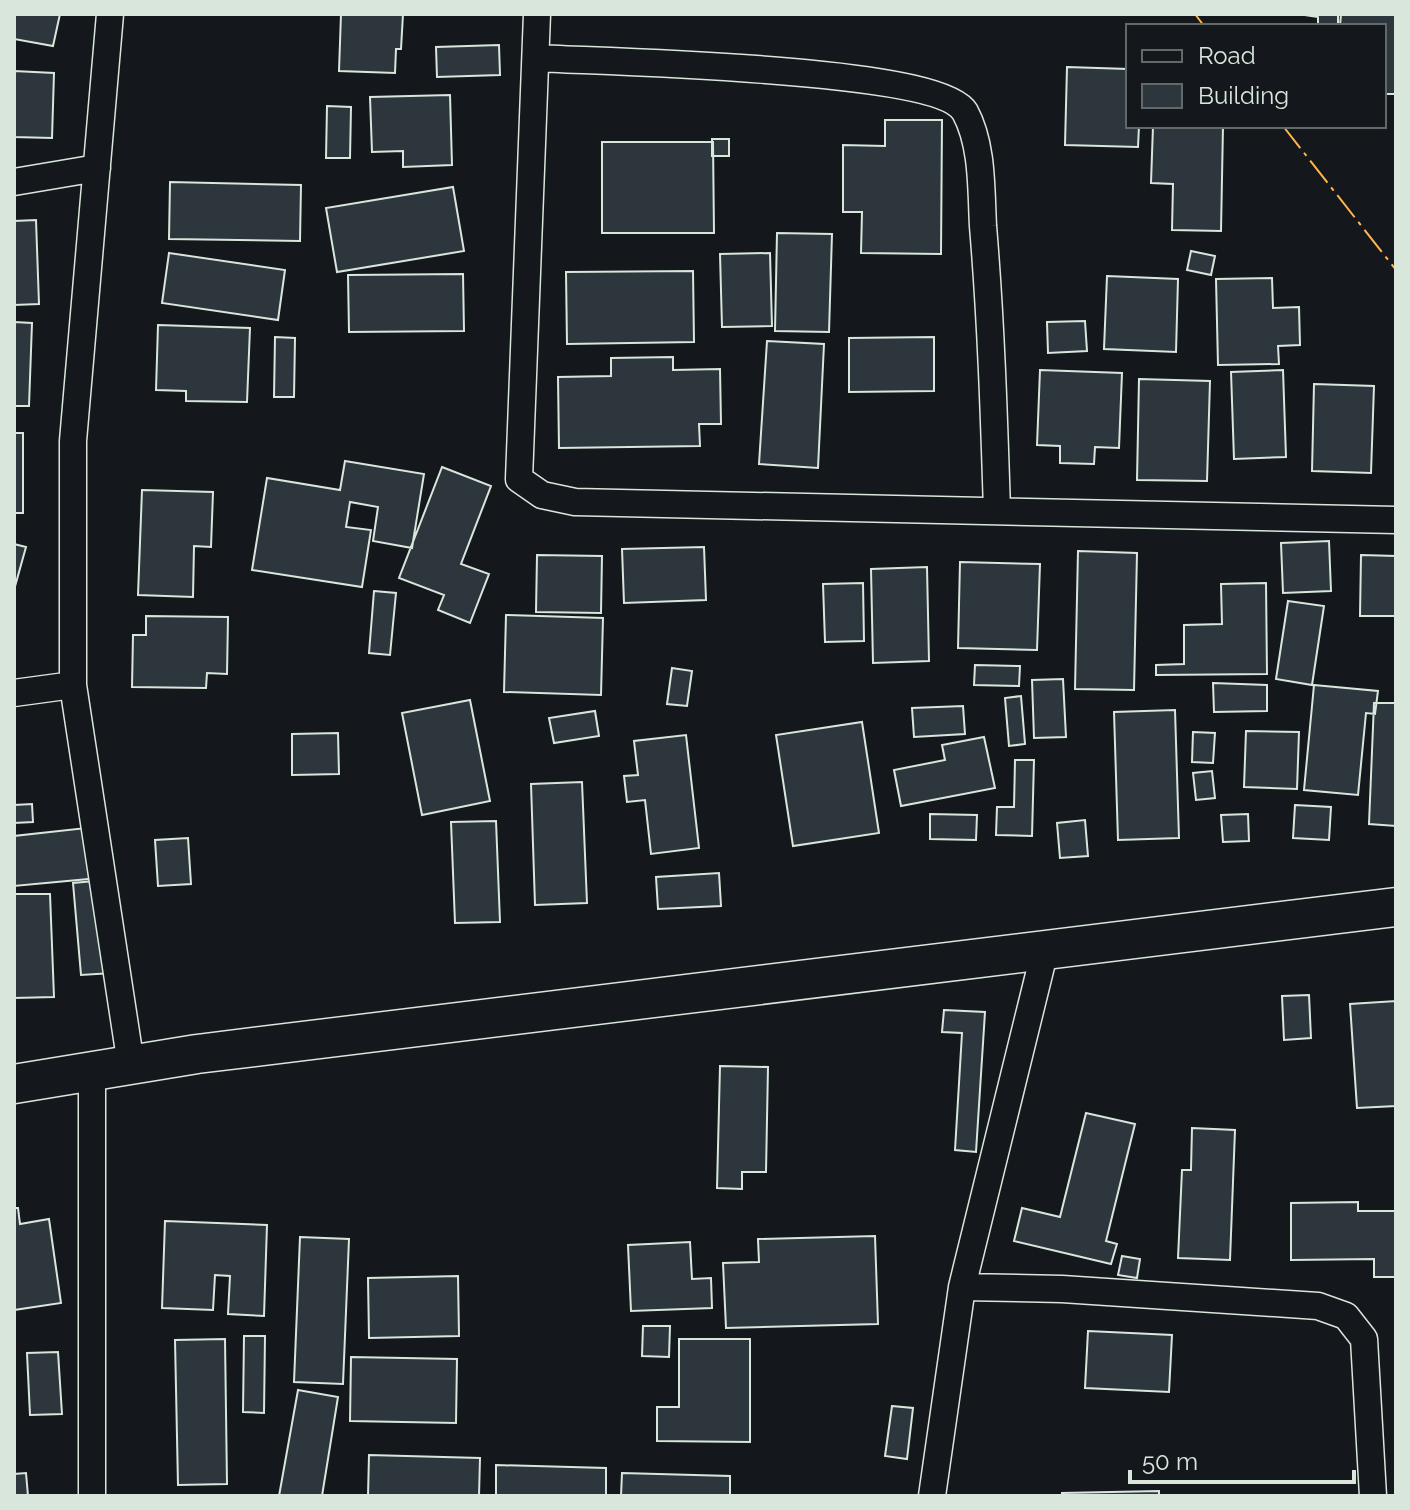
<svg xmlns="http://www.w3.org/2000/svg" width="1410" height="1510" font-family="Raleway,sans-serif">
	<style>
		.building { fill: #2c363c; stroke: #d8e6dc; stroke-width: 2 }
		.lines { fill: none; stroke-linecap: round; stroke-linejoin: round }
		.minor-casing { stroke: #d8e6dc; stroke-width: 29 }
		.secondary-casing { stroke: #d8e6dc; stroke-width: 41 }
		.minor { stroke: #14181c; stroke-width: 26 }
		.secondary { stroke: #14181c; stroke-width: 38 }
		.power { stroke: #ffb74d; stroke-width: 2; stroke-dasharray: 28 6 4 6; stroke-linecap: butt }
	</style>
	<rect width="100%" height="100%" fill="#14181c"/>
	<path class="building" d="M 14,14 L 60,14 L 53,46 L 14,39 Z
		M 341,14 L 403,14 L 401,49 L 396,49 L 395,73 L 339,71 Z
		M 1298,14 L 1338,14 L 1338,26 L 1318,26 L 1318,17 Z
		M 1341,14 L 1396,14 L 1396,94 L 1384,94 L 1384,26 L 1340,26 Z
		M 499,45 L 500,75 L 437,77 L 436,47 Z
		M 1067,67 L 1128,69 L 1128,126 L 1139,126 L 1138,147 L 1065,145 Z
		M 14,71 L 54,73 L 52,138 L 14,137 Z
		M 450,95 L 452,165 L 403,167 L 403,151 L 372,152 L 370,97 Z
		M 327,106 L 351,107 L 350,158 L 326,158 Z
		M 885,120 L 942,120 L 941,254 L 861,253 L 862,212 L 843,212 L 843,145 L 885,146 Z
		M 1153,126 L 1223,126 L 1221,231 L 1172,230 L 1173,184 L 1151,183 Z
		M 712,139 L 729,139 L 729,156 L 712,156 Z
		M 602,142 L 713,142 L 714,233 L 602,233 Z
		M 170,182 L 301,185 L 300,241 L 169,239 Z
		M 453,187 L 464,251 L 337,272 L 326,208 Z
		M 36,220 L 39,304 L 14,305 L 14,221 Z
		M 777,233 L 832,234 L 829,332 L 775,331 Z
		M 1191,251 L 1215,256 L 1211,275 L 1187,270 Z
		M 169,253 L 285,270 L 278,320 L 162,303 Z
		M 770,253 L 772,326 L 722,327 L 720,254 Z
		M 693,271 L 694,342 L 567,344 L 566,272 Z
		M 463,274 L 464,331 L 349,332 L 348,275 Z
		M 1107,276 L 1178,279 L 1176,352 L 1104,349 Z
		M 1272,278 L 1273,308 L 1299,307 L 1300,345 L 1278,346 L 1279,364 L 1218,365 L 1216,279 Z
		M 1085,321 L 1087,351 L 1048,353 L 1047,322 Z
		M 14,322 L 32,323 L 29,406 L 14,406 Z
		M 158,325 L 250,328 L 247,402 L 186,401 L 186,391 L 156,390 Z
		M 275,337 L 295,338 L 294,397 L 274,397 Z
		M 934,337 L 934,391 L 849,392 L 849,338 Z
		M 767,341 L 824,344 L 818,468 L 759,464 Z
		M 673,357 L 673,370 L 720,369 L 721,424 L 699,424 L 700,446 L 559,448 L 558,377 L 611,376 L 611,358 Z
		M 1040,370 L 1122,373 L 1119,448 L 1095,447 L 1094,464 L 1060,463 L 1060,446 L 1037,445 Z
		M 1283,370 L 1286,457 L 1234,459 L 1231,372 Z
		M 1139,379 L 1210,381 L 1207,481 L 1137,480 Z
		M 1314,384 L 1374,386 L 1371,473 L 1312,471 Z
		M 14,433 L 23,433 L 23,513 L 14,513 Z
		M 345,461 L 424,474 L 412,548 L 373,541 L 378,507 L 350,502 L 346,527 L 371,530 L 362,587 L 252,570 L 267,478 L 340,490 Z
		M 442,467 L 491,486 L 461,564 L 489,574 L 470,623 L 438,610 L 444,595 L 399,578 Z
		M 142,490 L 213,492 L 211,547 L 194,546 L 193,597 L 138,595 Z
		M 1329,541 L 1331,591 L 1283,593 L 1281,543 Z
		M 14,544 L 26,547 L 14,590 Z
		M 704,547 L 706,600 L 624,603 L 622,549 Z
		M 1078,551 L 1137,553 L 1134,690 L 1075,689 Z
		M 537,555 L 602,556 L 601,613 L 536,612 Z
		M 1361,555 L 1396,556 L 1396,616 L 1360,616 Z
		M 960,562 L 1040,564 L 1037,650 L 958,648 Z
		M 927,567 L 929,661 L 873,663 L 871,569 Z
		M 863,583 L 864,641 L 825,642 L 823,584 Z
		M 1266,583 L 1267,674 L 1156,675 L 1156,665 L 1184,664 L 1184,625 L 1222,624 L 1221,584 Z
		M 374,591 L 396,593 L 390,655 L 369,653 Z
		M 1288,601 L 1324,606 L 1312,685 L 1276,679 Z
		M 506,615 L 603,618 L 601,695 L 504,692 Z
		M 146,616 L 228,617 L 227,674 L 207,673 L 206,688 L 132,687 L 133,635 L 146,635 Z
		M 975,665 L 1020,666 L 1019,686 L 974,685 Z
		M 672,668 L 692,671 L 687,706 L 667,704 Z
		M 1063,679 L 1066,737 L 1034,738 L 1032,680 Z
		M 1213,683 L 1267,685 L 1267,711 L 1214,712 Z
		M 1314,685 L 1378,691 L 1375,714 L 1366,713 L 1358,795 L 1304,790 Z
		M 1021,696 L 1025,744 L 1009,746 L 1005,698 Z
		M 470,700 L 490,801 L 422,815 L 402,713 Z
		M 1374,703 L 1396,703 L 1396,826 L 1369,824 Z
		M 963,706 L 965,734 L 914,737 L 912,708 Z
		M 1175,710 L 1179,838 L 1118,840 L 1114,712 Z
		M 595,711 L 599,736 L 554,743 L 549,718 Z
		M 862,722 L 879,833 L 793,846 L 776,735 Z
		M 1246,731 L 1299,732 L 1297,789 L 1244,787 Z
		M 1193,732 L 1215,733 L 1213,763 L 1192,762 Z
		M 338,733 L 339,774 L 292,775 L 292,734 Z
		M 686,735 L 699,848 L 651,854 L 645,800 L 627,802 L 624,776 L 638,775 L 634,741 Z
		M 984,737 L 995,788 L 901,806 L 894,770 L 945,760 L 942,745 Z
		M 1015,760 L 1034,760 L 1032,836 L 996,835 L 997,807 L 1014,807 Z
		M 1212,771 L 1215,798 L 1196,800 L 1193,773 Z
		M 582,782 L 587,903 L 535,905 L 531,784 Z
		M 32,804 L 33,822 L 14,823 L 14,805 Z
		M 1295,805 L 1331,807 L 1329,840 L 1293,838 Z
		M 930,814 L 977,815 L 976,840 L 930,839 Z
		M 1248,814 L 1249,841 L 1223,842 L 1221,815 Z
		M 1085,820 L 1088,856 L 1060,858 L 1057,823 Z
		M 496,821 L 500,922 L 455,923 L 451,822 Z
		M 95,827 L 99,878 L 14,886 L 14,836 Z
		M 188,838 L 191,884 L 158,886 L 155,840 Z
		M 719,873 L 721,906 L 658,909 L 656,877 Z
		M 105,880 L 112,973 L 81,975 L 73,883 Z
		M 14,894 L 50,894 L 54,997 L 14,998 Z
		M 1309,995 L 1311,1038 L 1284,1040 L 1282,996 Z
		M 1396,1001 L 1396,1106 L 1357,1108 L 1350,1004 Z
		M 944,1010 L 985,1012 L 976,1152 L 955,1150 L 962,1033 L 942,1032 Z
		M 720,1066 L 768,1067 L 766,1172 L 742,1172 L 742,1189 L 717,1188 Z
		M 1086,1113 L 1135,1124 L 1106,1241 L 1117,1244 L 1111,1264 L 1014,1241 L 1022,1208 L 1060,1217 Z
		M 1192,1128 L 1235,1130 L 1230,1260 L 1178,1258 L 1182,1170 L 1191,1170 Z
		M 1358,1202 L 1358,1211 L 1396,1211 L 1396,1277 L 1374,1277 L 1374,1259 L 1291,1260 L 1291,1203 Z
		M 14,1208 L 18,1208 L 20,1224 L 49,1219 L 61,1303 L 14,1310 Z
		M 165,1221 L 267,1225 L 264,1316 L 228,1314 L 230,1276 L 215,1275 L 213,1310 L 162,1308 Z
		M 875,1236 L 878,1324 L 726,1328 L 723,1263 L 759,1262 L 758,1239 Z
		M 300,1237 L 349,1239 L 343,1384 L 294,1382 Z
		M 690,1242 L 692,1279 L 711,1278 L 712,1308 L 631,1311 L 628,1245 Z
		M 1122,1256 L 1140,1259 L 1137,1278 L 1118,1275 Z
		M 458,1276 L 459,1336 L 369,1338 L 368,1278 Z
		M 643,1326 L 670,1326 L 669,1357 L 642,1356 Z
		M 1088,1331 L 1172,1335 L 1169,1392 L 1085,1388 Z
		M 244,1336 L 265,1336 L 264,1413 L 243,1412 Z
		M 225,1339 L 227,1484 L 178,1485 L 175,1340 Z
		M 679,1339 L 750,1339 L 750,1442 L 657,1441 L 657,1407 L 679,1407 Z
		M 58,1352 L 62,1414 L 30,1415 L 27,1353 Z
		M 351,1357 L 457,1359 L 456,1423 L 350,1421 Z
		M 298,1390 L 338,1397 L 322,1496 L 279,1496 Z
		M 892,1406 L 913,1408 L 907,1459 L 885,1456 Z
		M 369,1455 L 480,1458 L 479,1496 L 368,1496 Z
		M 496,1465 L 606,1468 L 606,1496 L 496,1496 Z
		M 26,1473 L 28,1496 L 14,1496 L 14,1474 Z
		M 622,1473 L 730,1476 L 730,1496 L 621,1496 Z
		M 1159,1491 L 1159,1496 L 1062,1496 L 1062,1493 Z"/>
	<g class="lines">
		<defs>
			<path id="minor" d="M 110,14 L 73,441 L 73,685 L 131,1065
				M 537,14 L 519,479 L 542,495 L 575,502 L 1396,520
				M 536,58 C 601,62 938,67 965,112 C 983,145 981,190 983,226 C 991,321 994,416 997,511
				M 14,182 L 97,168
				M 14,693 L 73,685
				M 92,1072 L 92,1496
				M 962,1287 L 1062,1289 L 1318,1306 L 1346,1316 L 1364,1339 L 1373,1496
				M 932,1496 L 962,1287 L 1045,950"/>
			<path id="secondary" d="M 14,1084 L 197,1054 L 1396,907"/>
		</defs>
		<use href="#minor" class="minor-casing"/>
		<use href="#secondary" class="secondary-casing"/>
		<use href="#minor" class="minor"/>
		<use href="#secondary" class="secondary"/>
		<path class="power" d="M 1195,14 L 1204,26
			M 1283,126 L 1396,270"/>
	</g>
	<rect width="1410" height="1510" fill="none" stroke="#d8e6dc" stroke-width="32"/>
	<rect x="1126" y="24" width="260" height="104" fill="#14181c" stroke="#626a69" stroke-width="2"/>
	<rect x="1142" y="50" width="40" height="12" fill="#14181c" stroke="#626a69" stroke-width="2"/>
	<text x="1198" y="64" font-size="24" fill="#d8e6dc">Road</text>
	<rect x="1142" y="84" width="40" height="24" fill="#2c363c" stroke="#626a69" stroke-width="2"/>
	<text x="1198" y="104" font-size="24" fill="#d8e6dc">Building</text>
	<path d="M1130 1470v12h224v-12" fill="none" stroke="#d8e6dc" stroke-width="4"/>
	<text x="1142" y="1470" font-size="24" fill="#d8e6dc" stroke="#14181c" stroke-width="6" paint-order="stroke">50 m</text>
</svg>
